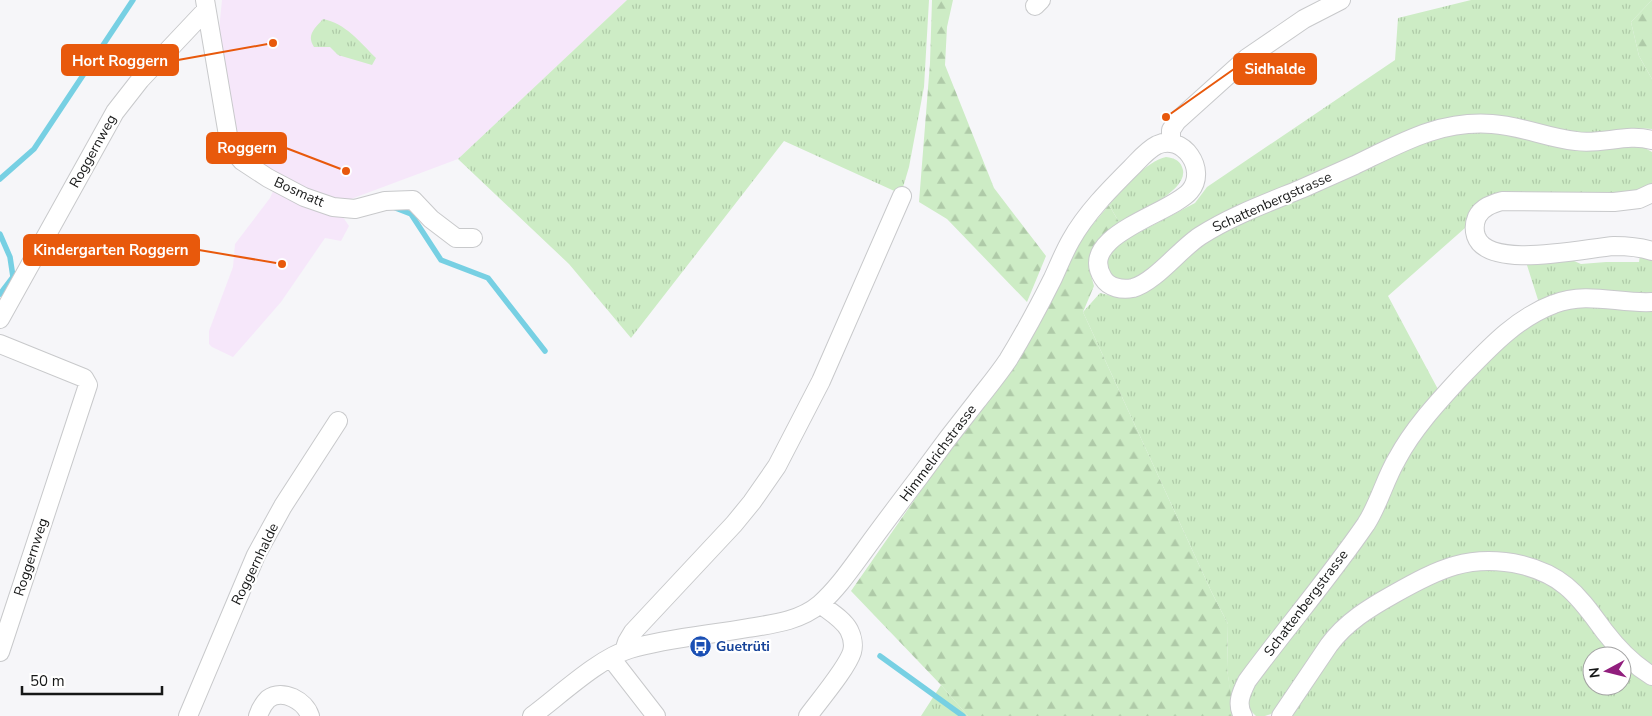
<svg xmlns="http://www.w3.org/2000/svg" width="1652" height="716" font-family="'Nunito Sans',sans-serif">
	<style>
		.education { fill: #f6e7fa }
		.grass { fill: url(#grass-tufts) }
		.forest { fill: url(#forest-firs) }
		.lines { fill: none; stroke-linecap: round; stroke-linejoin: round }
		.stream { stroke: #77d0e3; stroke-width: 5.5 }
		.street-casing { stroke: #c8c9cb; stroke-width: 20 }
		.street { stroke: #fff; stroke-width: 18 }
		.labels { text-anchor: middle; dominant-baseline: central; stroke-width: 4.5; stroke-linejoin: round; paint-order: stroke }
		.street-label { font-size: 14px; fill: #161717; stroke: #fff }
		.transit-label { font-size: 14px; font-weight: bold; fill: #164399; stroke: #fff; text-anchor: start }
		.leader { fill: none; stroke: #e8590c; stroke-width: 2 }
		.callout-dot { fill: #e8590c; stroke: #fff; stroke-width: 2 }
		.callout { fill: #e8590c; stroke: #e8590c; stroke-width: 2 }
		.callout-label { font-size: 15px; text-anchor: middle; font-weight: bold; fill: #fff }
	</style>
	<defs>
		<pattern id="grass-tufts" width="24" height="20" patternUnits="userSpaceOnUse" patternTransform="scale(1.25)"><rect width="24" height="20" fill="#cdecc5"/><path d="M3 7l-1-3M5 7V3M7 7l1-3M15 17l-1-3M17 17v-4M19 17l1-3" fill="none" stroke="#afcaa8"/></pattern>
		<pattern id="forest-firs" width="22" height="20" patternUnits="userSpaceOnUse" patternTransform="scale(1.25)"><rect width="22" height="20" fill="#cdecc5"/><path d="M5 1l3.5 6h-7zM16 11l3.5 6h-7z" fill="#afcaa8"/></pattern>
	</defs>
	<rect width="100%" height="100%" fill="#f6f6f9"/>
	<path class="education" d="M 222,0 L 627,0 L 458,159 L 335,205 L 349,226 L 341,241 L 325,238 L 281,302 L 233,357 L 212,347 L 209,344 L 209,331 L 233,267 L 235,244 L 270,198 L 278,180 L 251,161 L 234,142 L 218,40 Z"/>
	<path class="grass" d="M 627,0 L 929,0 L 924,87 L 909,167 L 901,194 L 784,141 L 631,338 L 569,264 L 458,159 Z
		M 1471,0 L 1652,0 L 1631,22 L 1639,56 L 1652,79 L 1652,129 L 1637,128 L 1591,137 L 1507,117 L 1482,114 L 1465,115 L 1442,119 L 1425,126 L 1351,161 L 1143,276 L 1123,282 C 1107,275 1108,270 1107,254 L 1115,245 L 1195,203 L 1207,187 L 1395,60 L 1398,18 Z
		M 323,19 C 345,23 360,42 376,58 L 372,65 L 338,55 L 330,47 L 314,47 C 306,35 315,28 323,19 Z
		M 1472,129 L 1630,144 L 1643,147 L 1652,152 L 1652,188 L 1641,194 L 1506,194 L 1468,219 L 1465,228 L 1388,296 L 1440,393 L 1369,508 L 1231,700 L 1227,668 L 1228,624 L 1212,593 L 1083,312 L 1100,293 L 1112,296 L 1128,297 L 1219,232 L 1415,141 Z
		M 1166,157 C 1175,158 1181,161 1183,170 C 1187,192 1135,213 1119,222 L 1109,205 C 1121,189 1147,161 1166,157 Z
		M 1616,252 L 1652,257 L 1652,295 L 1539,303 L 1526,262 L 1567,258 L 1581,264 L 1606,262 L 1639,262 L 1640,255 Z
		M 1575,304 L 1652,307 L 1652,669 L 1608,628 L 1518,558 L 1389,591 L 1291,690 L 1271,714 L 1265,716 L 1256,716 C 1248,709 1248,705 1248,695 L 1398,466 L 1437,411 L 1512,339 L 1539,320 Z
		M 1465,568 L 1519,571 L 1559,588 L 1619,656 L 1592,656 L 1592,686 L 1622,686 L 1622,659 L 1652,682 L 1652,716 L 1289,716 L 1324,660 L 1369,613 Z
		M 941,685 L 968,716 L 921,716 Z"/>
	<path class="forest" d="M 932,0 L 953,0 L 947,27 L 945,65 L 994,188 L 1046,256 L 1027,302 L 947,219 L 919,202 L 930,63 Z
		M 1652,0 L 1652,79 L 1639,56 L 1631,22 Z
		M 1109,205 L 1119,222 L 1097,242 L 1091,253 L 1091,275 L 1094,286 L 1083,312 L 1212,593 L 1228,624 L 1227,668 L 1234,716 L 968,716 L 941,685 L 851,591 L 1043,315 L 1078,242 Z"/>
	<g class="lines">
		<path class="stream" d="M 0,179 L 34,149 L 133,0
			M 393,207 L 411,214 L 441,260 L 488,278 L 545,351
			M 0,234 L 10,257 L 13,277 L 0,294
			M 880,656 L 963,716"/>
		<defs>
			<path id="street" d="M 205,0 L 230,147 L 242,161 L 268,178 L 304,197 L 333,207 L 355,209 L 385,201 L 413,200 L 431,219 L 456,238 L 473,238
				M 1035,6 L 1041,0
				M 1171,143 L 1171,130 L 1177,121 L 1247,58 L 1304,19 L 1341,0
				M 1652,193 L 1639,199 L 1614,202 L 1502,201 C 1492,204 1482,207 1477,217 C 1474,224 1474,230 1476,236 C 1488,271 1585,248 1614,246 C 1627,246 1640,247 1652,251
				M 0,319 L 115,112 L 140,80 L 206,10
				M 0,344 L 84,378 L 88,385 L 0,652
				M 624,651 L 627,642 L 633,632 L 734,524 L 752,502 L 777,466 L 821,381 L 902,196
				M 611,658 L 656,716
				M 188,716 L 256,555 L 283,506 L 338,421
				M 258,716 C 260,710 263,704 268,699 C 283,688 305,701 310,716
				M 532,716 C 559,696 599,658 630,649 C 668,638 709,635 748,628 C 773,624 800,621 820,604 C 837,589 850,570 864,551 C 882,526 901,501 920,476 C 938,451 957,426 977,401 C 987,388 998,375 1008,360 C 1024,334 1039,306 1053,278 C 1059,265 1064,252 1071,240 C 1086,213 1110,189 1131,168 C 1139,160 1147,150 1157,145 C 1183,133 1208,170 1190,191 C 1171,214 1076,235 1103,278 C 1109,288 1122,290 1133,288 C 1155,282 1180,249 1200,236 C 1231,216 1267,203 1301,189 C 1319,181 1337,173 1355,165 C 1401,143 1440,120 1492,124 C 1522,126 1547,138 1576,141 C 1601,145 1627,133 1652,140
				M 808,716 C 819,701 847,668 852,652 C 854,645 852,636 849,630 C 843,619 829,611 820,604
				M 1243,716 C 1236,704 1241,693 1247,681 C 1286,628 1329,578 1366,524 C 1379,504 1385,479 1397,459 C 1413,429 1437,403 1460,378 C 1488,349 1516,318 1554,304 C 1587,291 1619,304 1652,302
				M 1281,716 L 1329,645 C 1346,622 1369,608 1394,594 C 1438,569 1470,553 1522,565 C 1538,569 1554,576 1566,586 C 1582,599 1593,616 1605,632 C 1618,649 1634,665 1652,676"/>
		</defs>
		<use href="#street" class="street-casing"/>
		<use href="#street" class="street"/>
	</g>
	<defs>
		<symbol id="bus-disc" viewBox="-11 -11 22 22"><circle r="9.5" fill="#1a4fb4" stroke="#fff"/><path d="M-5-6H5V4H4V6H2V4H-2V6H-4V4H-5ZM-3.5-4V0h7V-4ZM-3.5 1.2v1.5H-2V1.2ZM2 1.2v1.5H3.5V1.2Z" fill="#fff"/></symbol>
	</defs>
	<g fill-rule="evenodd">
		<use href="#bus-disc" x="688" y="634" width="25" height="25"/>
	</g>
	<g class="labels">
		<g class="street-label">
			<text transform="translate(93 151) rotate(-61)">Roggernweg</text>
			<text transform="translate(299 192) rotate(24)">Bosmatt</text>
			<text transform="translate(1272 202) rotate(-24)">Schattenbergstrasse</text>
			<text transform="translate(938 453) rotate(-53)">Himmelrichstrasse</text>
			<text transform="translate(31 557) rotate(-72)">Roggernweg</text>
			<text transform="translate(255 564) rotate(-64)">Roggernhalde</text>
			<text transform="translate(1306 603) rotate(-53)">Schattenbergstrasse</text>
		</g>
		<g class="transit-label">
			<text x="716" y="646">Guetrüti</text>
		</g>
	</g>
	<path class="leader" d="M273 43L178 60M1166 117L1234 69M346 171L286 148M282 264L199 250"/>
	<g class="callout-dot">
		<circle cx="273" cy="43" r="5"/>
		<circle cx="1166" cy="117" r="5"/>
		<circle cx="346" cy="171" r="5"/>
		<circle cx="282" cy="264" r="5"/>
	</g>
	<g class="callout">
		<rect x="62" y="45" width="116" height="30" rx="5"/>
		<rect x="1234" y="54" width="82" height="30" rx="5"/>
		<rect x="207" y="133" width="79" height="30" rx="5"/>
		<rect x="24" y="235" width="175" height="30" rx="5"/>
	</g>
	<g class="callout-label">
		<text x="120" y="66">Hort Roggern</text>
		<text x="1275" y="74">Sidhalde</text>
		<text x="247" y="153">Roggern</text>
		<text x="111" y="255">Kindergarten Roggern</text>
	</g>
	<g transform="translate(1607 671) rotate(263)"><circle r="24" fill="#ffffff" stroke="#a2a2a2"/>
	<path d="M0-4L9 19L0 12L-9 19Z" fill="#911e7d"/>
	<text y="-8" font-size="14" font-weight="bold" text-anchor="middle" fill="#161717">N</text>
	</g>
	<path d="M22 686v8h140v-8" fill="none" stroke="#161717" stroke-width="2.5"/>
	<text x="30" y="686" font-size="15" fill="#161717" stroke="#ffffff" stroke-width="4" paint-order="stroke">50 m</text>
</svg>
